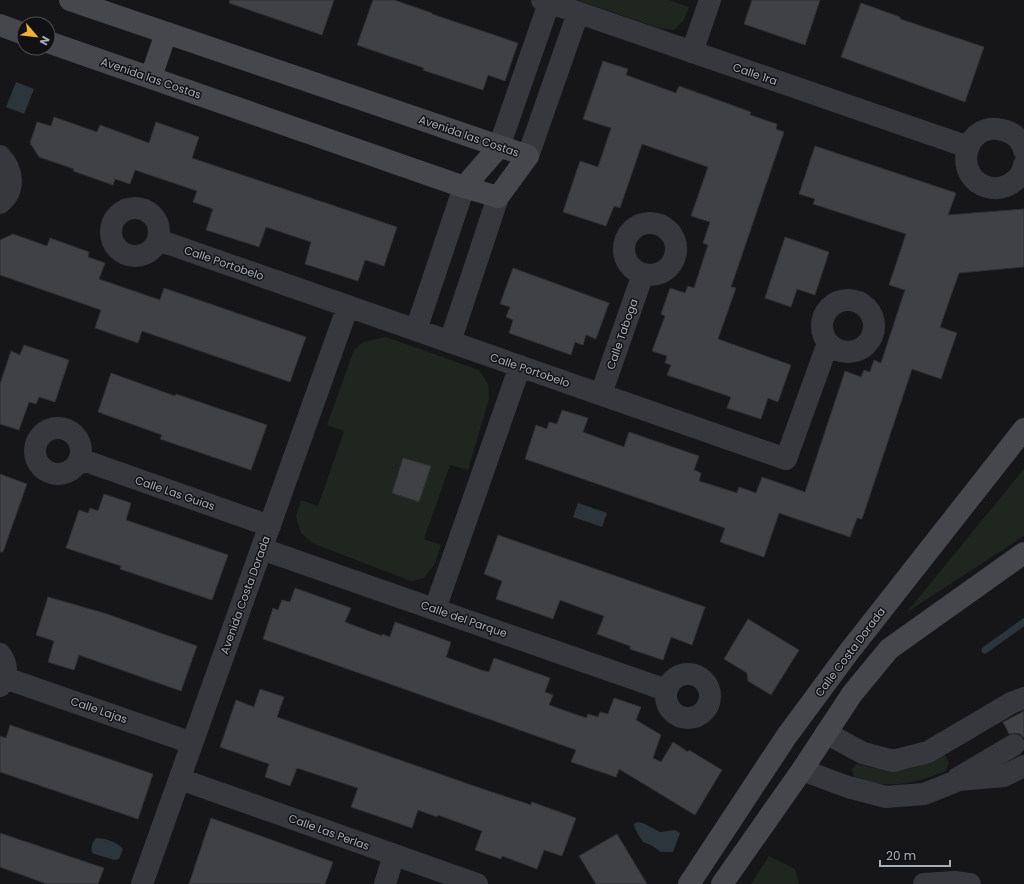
<svg xmlns="http://www.w3.org/2000/svg" width="1024" height="884" font-family="Poppins,sans-serif">
	<style>
		.green { fill: #1e261f }
		.water { fill: #2c353c }
		.lines { fill: none; stroke-linecap: round; stroke-linejoin: round }
		.stream { stroke: #2c353c; stroke-width: 7 }
		.building { fill: #404145; stroke: #303034 }
		.street { stroke: #37383d; stroke-width: 22 }
		.secondary { stroke: #45474d; stroke-width: 22 }
		.labels { text-anchor: middle; dominant-baseline: central; stroke-width: 3; stroke-linejoin: round; paint-order: stroke }
		.street-label { font-size: 11px; fill: #a8adb8; stroke: #111113 }
	</style>
	<rect width="100%" height="100%" fill="#161618"/>
	<path class="green" d="M 578,0 L 669,0 L 689,7 L 684,20 L 674,30 L 659,28 Z
		M 386,337 L 479,370 L 488,384 L 489,399 L 468,470 L 450,465 L 424,539 L 441,545 L 435,564 L 424,578 L 411,581 L 312,543 L 301,533 L 296,517 L 301,500 L 318,506 L 344,431 L 327,425 L 354,350 L 363,342 Z
		M 1024,469 L 1024,536 L 907,612 Z
		M 945,755 L 949,763 L 946,771 C 926,779 904,786 882,784 C 872,783 863,779 854,777 L 852,769 L 856,764 C 875,768 896,774 916,767 C 926,764 934,758 945,755 Z
		M 769,856 L 795,869 L 799,884 L 751,884 Z"/>
	<path class="water" d="M 16,82 L 34,89 L 24,114 L 6,107 Z
		M 578,503 L 607,513 L 602,527 L 573,517 Z
		M 638,822 L 643,823 L 660,832 L 675,830 L 680,833 L 673,852 L 661,852 L 651,845 L 643,842 C 640,837 634,829 634,824 Z
		M 96,838 C 106,838 117,842 123,849 L 119,859 L 114,860 L 92,853 C 91,847 92,843 96,838 Z"/>
	<g class="lines">
		<path class="stream" d="M 985,650 L 1024,622"/>
	</g>
	<path class="building" d="M 230,0 L 334,0 L 322,35 L 229,3 Z
		M 373,0 L 394,0 L 432,13 L 432,14 L 518,43 L 505,81 L 488,75 L 483,90 L 423,70 L 424,68 L 357,45 Z
		M 752,0 L 820,0 L 805,45 L 744,24 Z
		M 861,3 L 900,17 L 900,19 L 984,47 L 965,102 L 841,57 Z
		M 603,61 L 628,69 L 626,75 L 676,93 L 679,86 L 751,112 L 750,115 L 777,124 L 776,129 L 784,132 L 731,287 L 736,288 L 718,339 L 791,365 L 778,402 L 768,398 L 761,419 L 727,408 L 731,397 L 667,375 L 671,365 L 665,363 L 667,356 L 652,351 L 665,316 L 661,314 L 670,288 L 685,293 L 688,286 L 694,288 L 708,245 L 703,243 L 710,222 L 691,216 L 708,167 L 642,144 L 620,208 L 614,206 L 606,226 L 563,212 L 580,161 L 598,167 L 611,128 L 583,119 Z
		M 54,117 L 97,132 L 100,125 L 149,143 L 156,122 L 199,137 L 192,158 L 397,227 L 384,266 L 365,260 L 358,281 L 305,264 L 311,242 L 266,227 L 259,247 L 206,230 L 213,209 L 193,202 L 197,191 L 135,170 L 130,184 L 115,179 L 113,185 L 73,171 L 74,169 L 39,157 L 30,143 L 37,122 L 51,126 Z
		M 815,146 L 956,193 L 948,215 L 1024,209 L 1024,267 L 959,273 L 940,327 L 957,333 L 941,379 L 912,369 L 862,519 L 857,518 L 850,537 L 779,513 L 764,557 L 720,542 L 725,528 L 525,459 L 536,425 L 547,429 L 549,422 L 557,424 L 562,410 L 588,418 L 583,432 L 624,447 L 629,432 L 699,456 L 694,470 L 701,473 L 699,481 L 737,493 L 739,487 L 756,493 L 762,477 L 805,492 L 845,371 L 861,377 L 864,370 L 870,372 L 874,360 L 881,363 L 905,290 L 889,285 L 906,234 L 813,204 L 815,199 L 799,194 Z
		M 13,234 L 47,246 L 50,238 L 89,252 L 88,257 L 105,263 L 99,279 L 160,300 L 164,288 L 306,337 L 290,382 L 142,331 L 138,343 L 95,328 L 101,310 L 0,275 L 0,240 Z
		M 785,237 L 829,252 L 815,295 L 797,289 L 791,307 L 765,298 Z
		M 513,268 L 609,303 L 596,339 L 586,335 L 583,345 L 575,342 L 571,355 L 509,333 L 513,320 L 506,317 L 510,307 L 500,304 Z
		M 24,345 L 69,360 L 55,402 L 39,397 L 36,404 L 29,402 L 19,430 L 0,424 L 0,384 L 11,351 L 20,355 Z
		M 111,373 L 175,396 L 176,394 L 267,425 L 251,470 L 160,439 L 162,435 L 98,412 Z
		M 403,458 L 431,466 L 419,502 L 392,493 Z
		M 0,474 L 27,484 L 3,552 L 0,552 Z
		M 104,494 L 131,503 L 126,520 L 228,555 L 212,600 L 120,569 L 121,566 L 66,548 L 79,510 L 88,513 L 90,508 L 98,511 Z
		M 498,535 L 705,607 L 692,645 L 671,637 L 663,660 L 630,649 L 630,646 L 597,634 L 604,616 L 584,609 L 560,600 L 553,619 L 496,599 L 502,581 L 484,574 Z
		M 295,588 L 351,608 L 345,622 L 382,636 L 382,634 L 390,637 L 395,622 L 451,642 L 446,657 L 481,670 L 489,672 L 494,658 L 550,678 L 545,692 L 553,695 L 549,705 L 586,718 L 588,714 L 598,717 L 600,712 L 608,714 L 614,698 L 641,707 L 636,720 L 661,735 L 653,758 L 661,762 L 673,742 L 688,752 L 689,750 L 722,770 L 695,815 L 619,769 L 616,777 L 571,762 L 576,750 L 263,639 L 273,608 L 278,610 L 282,600 L 290,602 Z
		M 48,597 L 104,613 L 197,646 L 181,691 L 79,655 L 74,670 L 48,662 L 54,641 L 36,635 Z
		M 748,619 L 799,650 L 771,695 L 748,681 L 747,673 L 724,659 Z
		M 260,689 L 284,697 L 277,717 L 477,787 L 531,805 L 532,802 L 576,818 L 562,856 L 544,850 L 537,869 L 502,856 L 501,859 L 475,850 L 482,831 L 438,815 L 437,817 L 418,810 L 412,828 L 351,807 L 358,788 L 315,774 L 297,768 L 290,786 L 265,777 L 269,764 L 220,747 L 236,700 L 254,707 Z
		M 1024,711 L 1024,738 L 1020,734 L 1014,733 L 1009,734 L 1003,722 Z
		M 10,725 L 153,774 L 138,819 L 0,772 L 0,736 L 6,738 Z
		M 211,818 L 333,862 L 325,884 L 189,884 Z
		M 0,833 L 104,868 L 98,884 L 47,884 L 0,867 Z
		M 617,834 L 647,884 L 596,884 L 579,856 Z"/>
	<g class="lines">
		<path class="street" d="M 542,0 L 968,147
			M 692,52 L 710,0
			M 499,147 L 549,3
			M 1024,150 C 1022,141 1015,134 1006,131 C 964,116 949,181 992,188 C 1006,190 1022,179 1024,165
			M 0,156 C 13,170 16,190 0,203
			M 528,156 L 578,13
			M111 232a24 24 0 1 1 48 0a24 24 0 1 1-48 0Z
			M624 249a26 26 0 1 1 52 0a26 26 0 1 1-52 0Z
			M 158,240 L 786,459 L 828,343
			M822 326a26 26 0 1 1 52 0a26 26 0 1 1-52 0Z
			M 416,330 L 464,187
			M 450,342 L 498,197
			M 601,394 L 643,274
			M35 451a23 23 0 1 1 46 0a23 23 0 1 1-46 0Z
			M 80,459 L 270,526
			M 262,549 L 666,690
			M 435,609 L 520,366
			M 0,654 C 8,664 8,676 0,686
			M666 696a22 22 0 1 1 44 0a22 22 0 1 1-44 0Z
			M 5,678 L 192,743
			M 826,733 L 863,753 L 893,761 L 928,752 L 1011,703 L 1024,698
			M 802,770 L 848,787 L 886,797 L 924,794 L 959,780 L 1004,776 L 1024,766
			M 958,778 L 1014,745
			M 180,779 L 477,884
			M 142,884 L 348,306
			M 385,884 L 394,855
			M 924,884 L 954,882 L 970,884"/>
		<path class="secondary" d="M 0,25 L 24,34
			M 48,42 L 464,187 L 498,197 L 528,156 L 70,0
			M 151,77 L 166,33
			M 464,187 L 499,147
			M 689,884 L 786,737 L 848,653 L 1024,429
			M 722,884 L 802,770 L 852,694 L 889,649 L 1024,553"/>
	</g>
	<g class="labels">
		<g class="street-label">
			<text transform="translate(755 74) rotate(19)">Calle 1ra</text>
			<text transform="translate(151 78) rotate(19)">Avenida las Costas</text>
			<text transform="translate(469 136) rotate(19)">Avenida las Costas</text>
			<text transform="translate(224 263) rotate(19)">Calle Portobelo</text>
			<text transform="translate(622 334) rotate(-71)">Calle Taboga</text>
			<text transform="translate(530 370) rotate(19)">Calle Portobelo</text>
			<text transform="translate(175 493) rotate(19)">Calle Las Guias</text>
			<text transform="translate(245 595) rotate(-70)">Avenida Costa Dorada</text>
			<text transform="translate(464 619) rotate(19)">Calle del Parque</text>
			<text transform="translate(850 652) rotate(-53)">Calle Costa Dorada</text>
			<text transform="translate(99 710) rotate(19)">Calle Lajas</text>
			<text transform="translate(329 832) rotate(20)">Calle Las Perlas</text>
		</g>
	</g>
	<g transform="translate(36 36) rotate(118)"><circle r="19" fill="#111113" stroke="#4d4f55"/>
	<path d="M0-3L7 15L0 10L-7 15Z" fill="#f2b134"/>
	<text y="-6" font-size="11" font-weight="bold" text-anchor="middle" fill="#a8adb8">N</text>
	</g>
	<path d="M880 860v6h70v-6" fill="none" stroke="#a8adb8" stroke-width="2"/>
	<text x="886" y="860" font-size="12" fill="#a8adb8" stroke="#111113" stroke-width="3" paint-order="stroke">20 m</text>
</svg>
